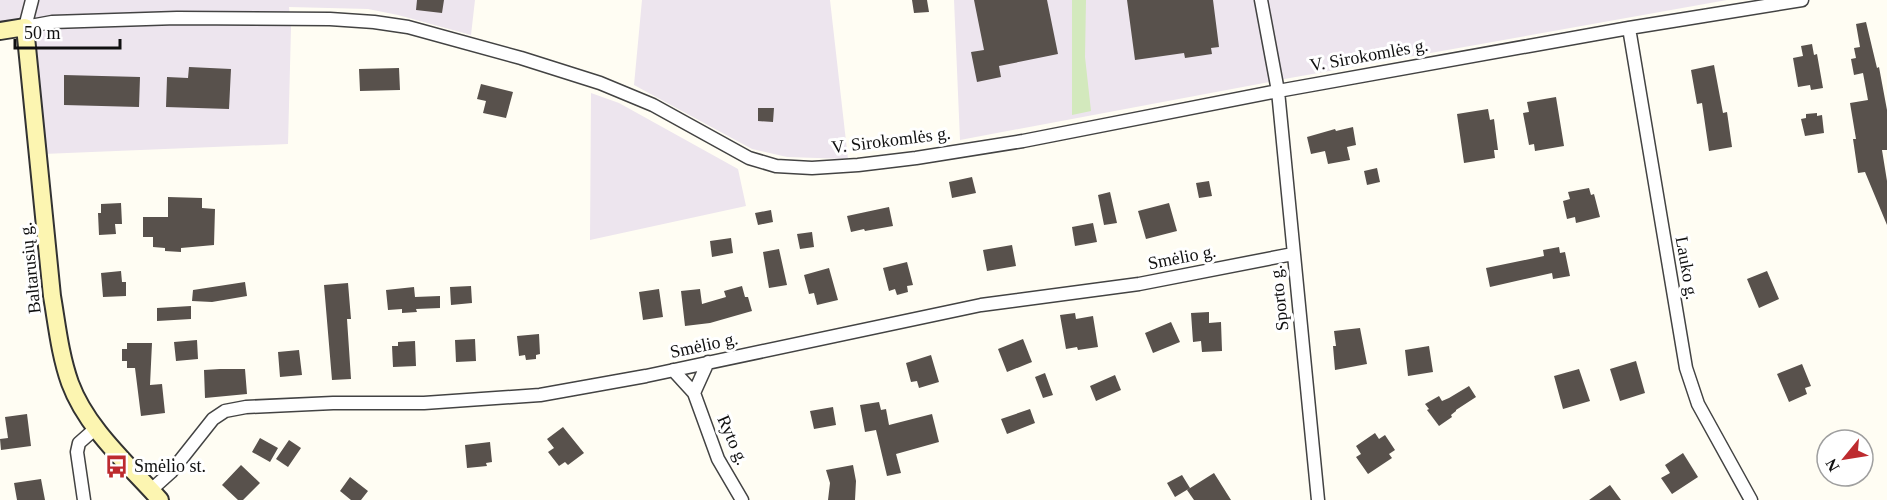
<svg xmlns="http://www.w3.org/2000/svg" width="1887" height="500" font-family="'Times New Roman',serif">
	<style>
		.industrial { fill: #ede5ee }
		.green { fill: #d3e9bd }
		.building { fill: #58514c }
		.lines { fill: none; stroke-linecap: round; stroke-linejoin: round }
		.street-casing { stroke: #434343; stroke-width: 15 }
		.secondary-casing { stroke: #323232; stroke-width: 20 }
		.street { stroke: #fff; stroke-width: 12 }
		.secondary { stroke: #fcf5b1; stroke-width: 16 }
		.labels { text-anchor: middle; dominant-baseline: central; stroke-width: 6; stroke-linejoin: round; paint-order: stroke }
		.street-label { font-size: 18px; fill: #101010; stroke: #fff }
		.poi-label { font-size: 18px; fill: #101010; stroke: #fff; text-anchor: start }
	</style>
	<rect width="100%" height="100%" fill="#fffdf3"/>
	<path class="industrial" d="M 0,0 L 475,0 L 471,35 L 398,15 L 368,9 L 289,7 L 291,28 L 288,144 L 43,154 L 31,19 L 0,23 Z
		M 642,0 L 830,0 L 848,159 L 787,157 L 752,149 L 634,85 Z
		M 954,0 L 1727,0 L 1290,78 L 960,140 Z
		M 591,93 L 619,103 L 738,169 L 746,206 L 590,240 Z"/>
	<path class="green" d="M 1072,0 L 1086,0 L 1085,57 L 1091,111 L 1072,115 Z"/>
	<path class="building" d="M 417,0 L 444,0 L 442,13 L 416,10 Z
		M 912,0 L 927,0 L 929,12 L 914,13 Z
		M 974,0 L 1047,0 L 1058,54 L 999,66 L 1001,77 L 977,82 L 971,52 L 984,50 Z
		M 1127,0 L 1213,0 L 1219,47 L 1211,48 L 1212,54 L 1185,58 L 1184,53 L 1135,60 Z
		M 1866,22 L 1877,68 L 1879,67 L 1887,110 L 1887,150 L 1882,150 L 1887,181 L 1887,225 L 1865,172 L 1858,173 L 1853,139 L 1856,139 L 1850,103 L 1868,100 L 1863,73 L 1854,75 L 1851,59 L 1856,58 L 1854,48 L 1860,47 L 1856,24 Z
		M 1812,44 L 1814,55 L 1817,54 L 1823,88 L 1811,90 L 1810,85 L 1798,87 L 1793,58 L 1803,56 L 1801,46 Z
		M 1714,65 L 1723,113 L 1727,112 L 1732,147 L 1709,151 L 1702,103 L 1697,104 L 1691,70 Z
		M 189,67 L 231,69 L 229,109 L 166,107 L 167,77 L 188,78 Z
		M 399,68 L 400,90 L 360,91 L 359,69 Z
		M 64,75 L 140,77 L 139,107 L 64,105 Z
		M 481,84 L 513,92 L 506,118 L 483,113 L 486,101 L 477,99 Z
		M 1556,97 L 1564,146 L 1535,151 L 1534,144 L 1529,145 L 1523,113 L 1529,112 L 1527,102 Z
		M 758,108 L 774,108 L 773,122 L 758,121 Z
		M 1488,109 L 1490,120 L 1494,119 L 1498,150 L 1494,150 L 1495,158 L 1464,163 L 1457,114 Z
		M 1817,113 L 1817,116 L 1822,115 L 1824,133 L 1805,136 L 1801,119 L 1806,118 L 1806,114 Z
		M 1353,127 L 1356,145 L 1347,147 L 1350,160 L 1328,164 L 1325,151 L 1311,154 L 1307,137 L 1335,129 L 1336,131 Z
		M 1377,168 L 1380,182 L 1367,185 L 1364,171 Z
		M 972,177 L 976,193 L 952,198 L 949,182 Z
		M 1209,181 L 1212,196 L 1199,198 L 1196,183 Z
		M 1589,188 L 1591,195 L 1594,194 L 1600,217 L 1576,223 L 1575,217 L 1567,219 L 1563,201 L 1570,199 L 1568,192 Z
		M 1110,192 L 1117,223 L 1104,225 L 1098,195 Z
		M 168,197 L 202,198 L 202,208 L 215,209 L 214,245 L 181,248 L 181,252 L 165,251 L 165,248 L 153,247 L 153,237 L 143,237 L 143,217 L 168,217 Z
		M 121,203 L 122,224 L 115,224 L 116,234 L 99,235 L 98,213 L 101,213 L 101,204 Z
		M 1169,203 L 1177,231 L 1146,239 L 1138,211 Z
		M 889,207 L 893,226 L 865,231 L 864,229 L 851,232 L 847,216 Z
		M 771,210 L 773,222 L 758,225 L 755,213 Z
		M 1093,223 L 1097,242 L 1075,246 L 1072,227 Z
		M 812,232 L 814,247 L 800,249 L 797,234 Z
		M 731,238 L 733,253 L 712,257 L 710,241 Z
		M 1012,245 L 1016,266 L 987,271 L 983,250 Z
		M 1559,247 L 1560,253 L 1565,252 L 1570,276 L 1553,279 L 1552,273 L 1490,287 L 1486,268 L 1544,256 L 1543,250 Z
		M 779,249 L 787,285 L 769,288 L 763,252 Z
		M 907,262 L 913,285 L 907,286 L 908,292 L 897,295 L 895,289 L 889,291 L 883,268 Z
		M 829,268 L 838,300 L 817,305 L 814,293 L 809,294 L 804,275 Z
		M 121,271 L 122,282 L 126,282 L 126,296 L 103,297 L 101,273 Z
		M 1767,271 L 1779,299 L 1759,308 L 1747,279 Z
		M 245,282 L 247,296 L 212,302 L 192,301 L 193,290 Z
		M 348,283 L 351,319 L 347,319 L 351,379 L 332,380 L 324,285 Z
		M 471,286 L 472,303 L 451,305 L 450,287 Z
		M 742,286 L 745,297 L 748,297 L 752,311 L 710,323 L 685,326 L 681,291 L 700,289 L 702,304 L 726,297 L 724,291 Z
		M 414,287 L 415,297 L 440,296 L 440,308 L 416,309 L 417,312 L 402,313 L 402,309 L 388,310 L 386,290 Z
		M 659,289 L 663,317 L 643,320 L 639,292 Z
		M 191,306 L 191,319 L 157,321 L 157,308 Z
		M 1209,312 L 1209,323 L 1221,322 L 1222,351 L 1202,352 L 1201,341 L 1193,342 L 1191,313 Z
		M 1075,313 L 1076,319 L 1093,316 L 1098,347 L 1078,350 L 1077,347 L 1066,349 L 1060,315 Z
		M 1171,322 L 1180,342 L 1153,353 L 1145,333 Z
		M 1360,328 L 1367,364 L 1335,370 L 1333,346 L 1336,346 L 1334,331 Z
		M 539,334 L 540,354 L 536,355 L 536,359 L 526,360 L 525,355 L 519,356 L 517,336 Z
		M 475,339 L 476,361 L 456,362 L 455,340 Z
		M 1023,339 L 1032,362 L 1007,372 L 998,349 Z
		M 197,340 L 198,359 L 176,361 L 174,342 Z
		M 415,341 L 416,366 L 393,367 L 392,346 L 398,346 L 398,342 Z
		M 127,343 L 152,343 L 150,385 L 162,384 L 165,413 L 141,416 L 135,368 L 127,368 L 127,361 L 122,361 L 122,349 L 127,349 Z
		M 1429,346 L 1433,372 L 1408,376 L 1405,350 Z
		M 299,350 L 302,375 L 280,377 L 278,352 Z
		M 931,355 L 939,382 L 919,388 L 917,381 L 911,382 L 906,363 Z
		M 1636,361 L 1645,393 L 1620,401 L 1610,369 Z
		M 1802,364 L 1811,386 L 1805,388 L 1807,394 L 1789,402 L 1777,374 Z
		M 220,369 L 245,369 L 247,394 L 205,398 L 204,370 Z
		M 1579,369 L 1590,401 L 1563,409 L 1554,376 Z
		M 1045,373 L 1053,395 L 1043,398 L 1035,377 Z
		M 1115,375 L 1121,390 L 1096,401 L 1090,386 Z
		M 1469,386 L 1476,397 L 1456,410 L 1456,411 L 1451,415 L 1452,417 L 1439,426 L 1427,410 L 1429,409 L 1425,404 L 1439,396 L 1442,401 L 1449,398 Z
		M 879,402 L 881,410 L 886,409 L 889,425 L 932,414 L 939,442 L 896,454 L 901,473 L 887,476 L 876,430 L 865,432 L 860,405 Z
		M 833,407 L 836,425 L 814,429 L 810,411 Z
		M 1030,409 L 1035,423 L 1007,434 L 1001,419 Z
		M 27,414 L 31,446 L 1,450 L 0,439 L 8,438 L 5,417 Z
		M 563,427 L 584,453 L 568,465 L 565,462 L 559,466 L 548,452 L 554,448 L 547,439 Z
		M 1375,433 L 1379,439 L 1385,435 L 1395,450 L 1389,454 L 1392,458 L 1368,474 L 1356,457 L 1361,454 L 1356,446 Z
		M 260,438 L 278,448 L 270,462 L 252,452 Z
		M 289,440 L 301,448 L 288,467 L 276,459 Z
		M 490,442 L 492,462 L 486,463 L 487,466 L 467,468 L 465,445 Z
		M 1683,453 L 1698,477 L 1672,494 L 1661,478 L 1670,473 L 1665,465 Z
		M 241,465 L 260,483 L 243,500 L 238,500 L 222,485 Z
		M 853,465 L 856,481 L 855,500 L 828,500 L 830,483 L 826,470 Z
		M 1214,473 L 1231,500 L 1194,500 L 1187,490 Z
		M 1182,475 L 1190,488 L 1175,497 L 1167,483 Z
		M 350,477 L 368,491 L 361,500 L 351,500 L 340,491 Z
		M 41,479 L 45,500 L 17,500 L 14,483 Z
		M 1610,485 L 1621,500 L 1589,500 Z"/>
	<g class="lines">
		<defs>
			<path id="street" d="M 32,0 L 25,27 L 52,22 L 177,18 L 330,19 L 374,22 L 408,27 L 521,58 L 600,83 L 653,105 L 749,158 L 776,166 L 812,168 L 858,165 L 916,158 L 1023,141 L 1278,91 L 1629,28 L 1802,0
				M 1261,0 L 1278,91 L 1318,500
				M 1629,28 L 1686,368 L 1698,404 L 1751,500
				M 708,362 L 694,393 L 718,459 L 742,500
				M 673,370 L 694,393
				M 151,490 L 171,472 L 213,419 L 225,411 L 246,407 L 333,403 L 424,403 L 540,395 L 646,376 L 981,305 L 1139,284 L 1293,254
				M 84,500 L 77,452 L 79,443 L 96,428"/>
			<path id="secondary" d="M 0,31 L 25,27 L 52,296 C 57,325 60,355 70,383 C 87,429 128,464 160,500"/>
		</defs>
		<use href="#street" class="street-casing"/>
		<use href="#secondary" class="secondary-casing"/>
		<use href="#street" class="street"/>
		<use href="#secondary" class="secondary"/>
	</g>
	<defs>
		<symbol id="bus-bare" viewBox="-9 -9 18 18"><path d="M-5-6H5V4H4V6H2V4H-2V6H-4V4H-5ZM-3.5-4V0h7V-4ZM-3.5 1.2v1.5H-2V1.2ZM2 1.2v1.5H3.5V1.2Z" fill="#bd2b2f" stroke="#fff" stroke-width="2.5" paint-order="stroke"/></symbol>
	</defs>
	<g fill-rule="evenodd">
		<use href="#bus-bare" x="100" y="450" width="33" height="33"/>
	</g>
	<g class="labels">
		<g class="street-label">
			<text transform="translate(1369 55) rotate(-10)">V. Sirokomlės g.</text>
			<text transform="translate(891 140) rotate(-7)">V. Sirokomlės g.</text>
			<text transform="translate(1182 257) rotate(-11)">Smėlio g.</text>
			<text transform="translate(30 268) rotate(-96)">Baltarusių g.</text>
			<text transform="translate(1687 268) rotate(80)">Lauko g.</text>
			<text transform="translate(1279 298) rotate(-96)">Sporto g.</text>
			<text transform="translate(704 345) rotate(-12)">Smėlio g.</text>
			<text transform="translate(733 440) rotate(66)">Ryto g.</text>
		</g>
		<g class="poi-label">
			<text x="134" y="466">Smėlio st.</text>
		</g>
	</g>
	<g transform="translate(1845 458) rotate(240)"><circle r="28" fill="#ffffff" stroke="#9f9f9f" stroke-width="1.5"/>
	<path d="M0-4.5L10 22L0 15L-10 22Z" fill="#bd2b2f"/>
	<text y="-9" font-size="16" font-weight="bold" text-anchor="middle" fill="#101010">N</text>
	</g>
	<path d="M15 39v9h105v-9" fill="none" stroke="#101010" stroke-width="3"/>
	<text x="24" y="39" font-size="18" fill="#101010" stroke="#ffffff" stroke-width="4.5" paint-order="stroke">50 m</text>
</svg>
